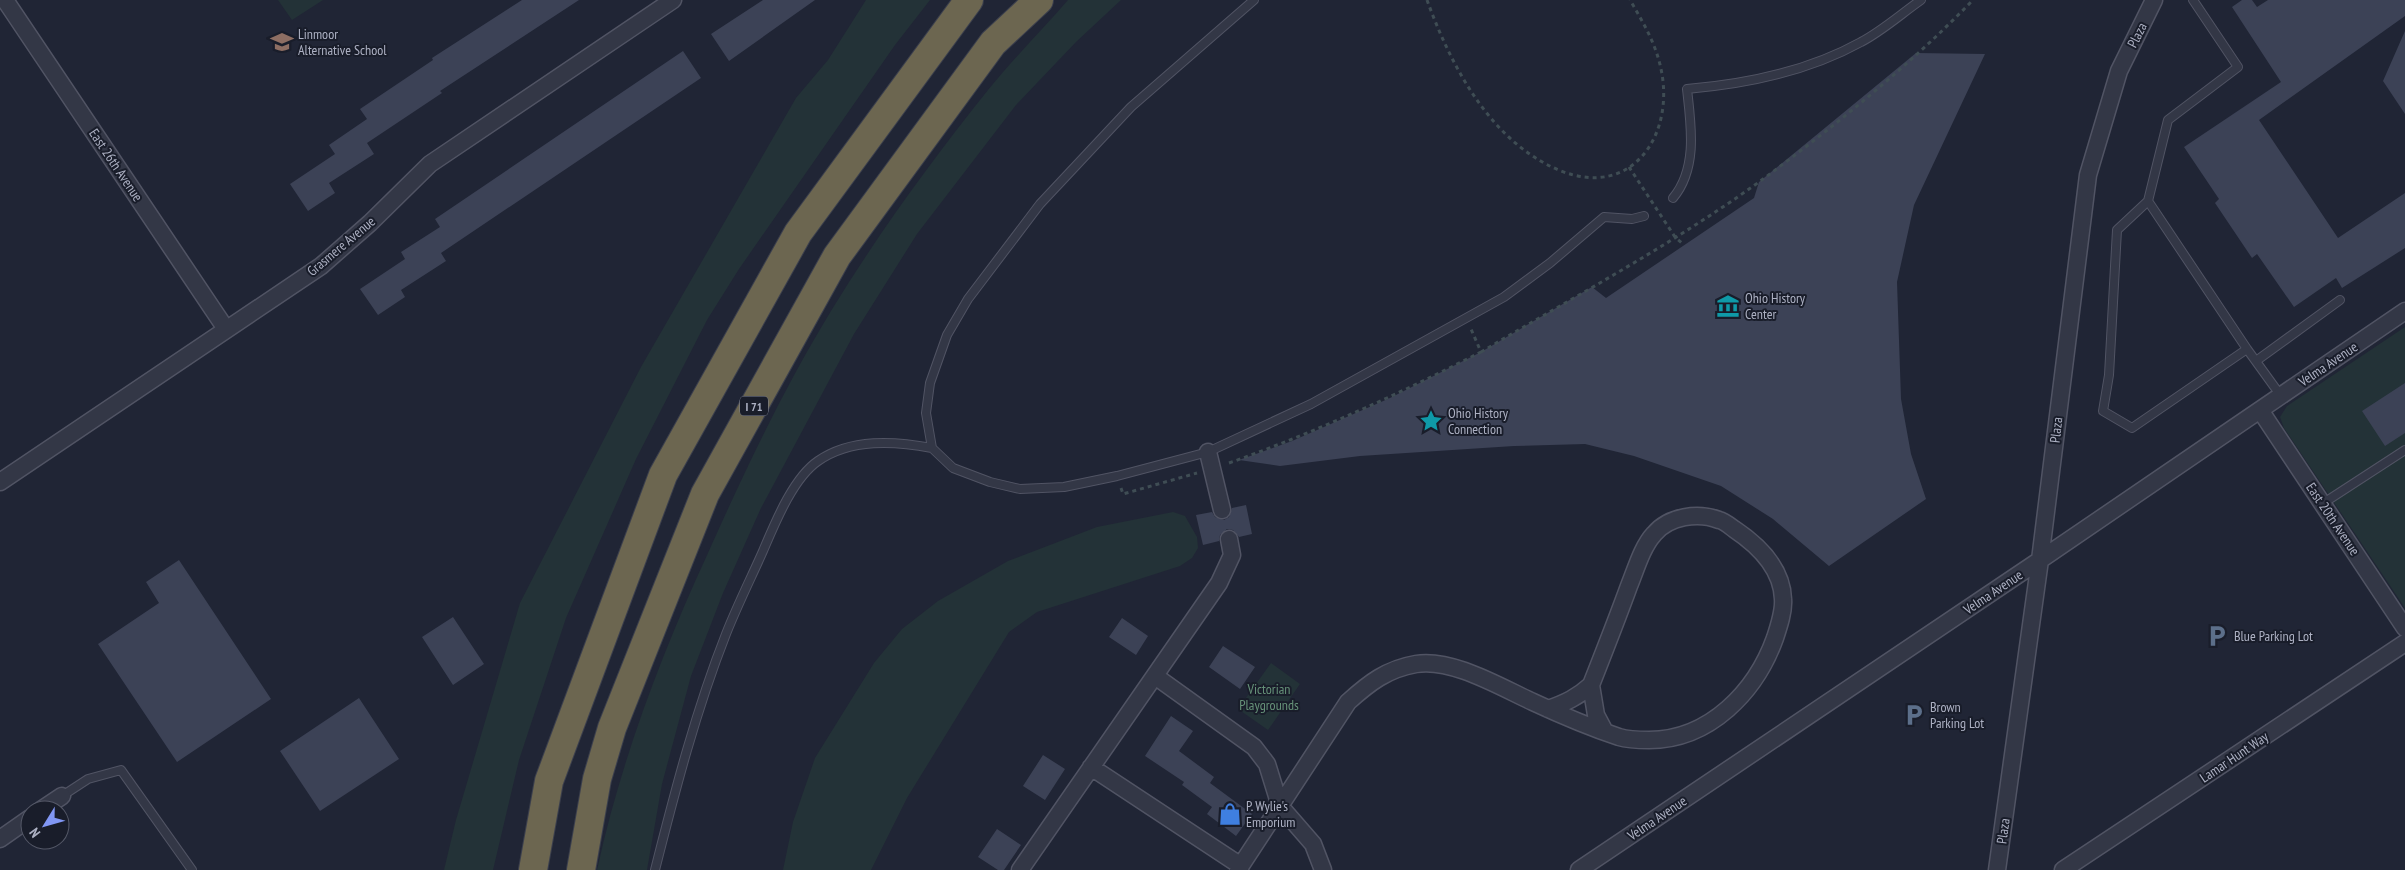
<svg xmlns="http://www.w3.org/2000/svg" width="2405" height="870" font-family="'PT Sans Narrow',sans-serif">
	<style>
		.green { fill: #233237 }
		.building { fill: #3c4256 }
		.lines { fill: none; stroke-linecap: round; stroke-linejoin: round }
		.lane-casing { stroke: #515464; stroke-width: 10 }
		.street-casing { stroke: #515464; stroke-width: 19 }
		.highway-casing { stroke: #3b3f4d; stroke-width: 30 }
		.path { stroke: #3f4d54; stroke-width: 3; stroke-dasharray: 4 4; stroke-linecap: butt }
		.lane { stroke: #333746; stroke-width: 8 }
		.street { stroke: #333746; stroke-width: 16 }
		.highway { stroke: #6c6650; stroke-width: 28 }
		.labels { text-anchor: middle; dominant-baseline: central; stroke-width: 4; stroke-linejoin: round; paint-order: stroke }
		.shield { fill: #191d2a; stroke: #818595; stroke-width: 1 }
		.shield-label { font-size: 12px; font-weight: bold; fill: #adb1c3 }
		.poi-label { font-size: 14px; fill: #adb1c3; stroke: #191d2a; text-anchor: start }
		.street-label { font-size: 14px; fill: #adb1c3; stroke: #191d2a }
		.park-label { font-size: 14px; fill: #669279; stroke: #191d2a }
	</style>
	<rect width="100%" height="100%" fill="#202535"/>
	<path class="green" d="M 278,0 L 323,0 L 292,20 Z
		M 866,0 L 930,0 L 895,45 L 739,269 L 707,320 L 636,459 L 566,618 L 519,760 L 493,870 L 444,870 L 456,820 L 520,603 L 641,367 L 796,98 L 828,60 Z
		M 1068,0 L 1121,0 L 1076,42 L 1016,105 L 917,234 L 854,334 L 761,508 L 723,593 L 691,676 L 662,784 L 647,870 L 597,870 C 621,760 661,655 708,553 C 745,470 784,388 831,311 C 878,234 932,160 988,90 C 1013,59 1042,30 1068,0 Z
		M 2405,327 L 2405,608 L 2284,428 L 2280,417 L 2287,406 Z
		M 1173,512 L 1185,516 L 1197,537 L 1198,548 L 1192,558 L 1180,566 L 1037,612 L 1009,632 L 907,798 L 871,870 L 783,870 L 793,822 L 815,758 L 874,663 L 902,629 L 938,601 L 1008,561 L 1097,527 Z
		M 1271,663 L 1300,684 L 1268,730 L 1238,709 Z"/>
	<path class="building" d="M 522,0 L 579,0 L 440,91 L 442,93 L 367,143 L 374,154 L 329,183 L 335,193 L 308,211 L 290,184 L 335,154 L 329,145 L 367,119 L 360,109 L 433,60 L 432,58 Z
		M 763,0 L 815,0 L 729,61 L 711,34 Z
		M 2242,0 L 2252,0 L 2257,7 L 2268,0 L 2405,0 L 2405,16 L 2259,120 L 2338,238 L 2405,193 L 2405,248 L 2342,288 L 2336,278 L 2294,307 L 2257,254 L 2252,258 L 2215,203 L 2219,199 L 2184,147 L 2281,82 L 2232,7 Z
		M 2405,31 L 2405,114 L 2383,81 Z
		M 683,51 L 701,78 L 441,253 L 446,261 L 401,290 L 405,297 L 378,315 L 360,289 L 405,259 L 401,252 L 440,227 L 435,219 Z
		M 1916,53 L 1985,54 L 1914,205 L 1897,282 L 1901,399 L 1911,454 L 1926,499 L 1829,566 L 1773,519 L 1721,486 L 1634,456 L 1585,444 L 1514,446 L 1360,456 L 1280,466 L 1239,460 L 1292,441 L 1390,398 L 1481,352 L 1592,287 L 1606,298 L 1754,198 L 1759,182 Z
		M 2405,383 L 2405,433 L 2385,446 L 2362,411 Z
		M 1246,505 L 1252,534 L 1239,537 L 1233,530 L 1227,529 L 1220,535 L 1219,541 L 1203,545 L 1196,515 L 1212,512 L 1215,517 L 1224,520 L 1229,517 L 1232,508 Z
		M 179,560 L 271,699 L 177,762 L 98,644 L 159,603 L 146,582 Z
		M 453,617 L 484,664 L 453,685 L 422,637 Z
		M 1122,618 L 1148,636 L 1136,655 L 1109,637 Z
		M 1223,646 L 1255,667 L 1240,689 L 1209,667 Z
		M 359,698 L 399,759 L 320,811 L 280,751 Z
		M 1171,716 L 1193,731 L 1179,751 L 1214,777 L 1210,783 L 1252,814 L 1236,836 L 1207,814 L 1212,807 L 1182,785 L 1184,782 L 1145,756 Z
		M 1043,755 L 1065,769 L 1045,800 L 1023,786 Z
		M 997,829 L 1021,845 L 1004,870 L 998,870 L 978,857 Z"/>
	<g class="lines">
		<defs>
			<path id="lane" d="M 1254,0 L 1131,107 L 1040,204 L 968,299 L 947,335 L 930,383 L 926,413 L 932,448 L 953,468 L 990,482 L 1020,489 L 1064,487 L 1117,476 L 1208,452 L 1311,404 L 1504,297 L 1550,263 L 1604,217 L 1632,219 L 1644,216
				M 1673,198 C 1698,168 1691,125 1687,89 C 1747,84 1807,72 1861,42 C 1882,31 1901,14 1921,0
				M 2148,201 L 2117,230 L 2109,375 L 2103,411 L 2132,428 L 2247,349 L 2148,201 L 2168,120 L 2238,67 L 2193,0
				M 2247,349 L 2281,396
				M 2256,361 L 2340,300
				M 2322,504 L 2405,450
				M 62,796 L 88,779 L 121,770 L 192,870
				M 655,870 C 675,791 696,710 726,634 C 737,606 751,578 763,551 C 775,523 793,478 818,461 C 851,438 895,441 932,448"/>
			<path id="street" d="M 5,0 L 226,329
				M 2260,410 L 2405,628
				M 1208,452 L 1222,510
				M 0,482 L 321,266 L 370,223 L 430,164 L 673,0
				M 1155,676 L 1254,747 L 1267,764 L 1280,806 L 1313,844 L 1323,870
				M 1591,685 L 1596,715 L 1605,732
				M 1091,767 L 1241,866
				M 41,810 L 62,796
				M 0,839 L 30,818
				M 1020,870 L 1219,583 L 1232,555 L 1229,539
				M 1238,870 L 1348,702 C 1369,683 1387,669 1416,664 C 1452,658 1500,687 1533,702 C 1561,715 1589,727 1619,737 C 1629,740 1639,740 1649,740 C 1710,740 1756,691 1775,638 C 1779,626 1784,611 1783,599 C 1782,568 1758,545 1734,529 C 1730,526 1724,521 1719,520 C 1698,512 1669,516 1654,534 C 1642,547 1636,569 1629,586 C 1617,619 1604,652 1591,685 C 1578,697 1565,703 1548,709
				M 1579,870 L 2040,560 L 2405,311
				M 1997,870 L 2040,560 L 2088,175 L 2119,71 L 2154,0
				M 2063,870 L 2405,643"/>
			<path id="highway" d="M 533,870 L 549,781 L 663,475 L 798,233 L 969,0
				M 581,870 L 597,779 L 612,728 L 705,494 L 837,256 L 993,43 L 1039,0"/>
		</defs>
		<use href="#lane" class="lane-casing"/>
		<use href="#street" class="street-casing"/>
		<use href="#highway" class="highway-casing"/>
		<path class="path" d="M 1427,0 C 1451,66 1491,143 1561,171 C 1633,199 1675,134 1661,69 C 1656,44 1643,22 1630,0
			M 1629,167 L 1675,237 L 1684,245
			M 1481,352 C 1574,297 1671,245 1759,182 C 1834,127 1908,67 1973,0
			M 1229,463 C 1316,432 1399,394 1481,352 L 1471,329
			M 1121,488 L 1123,494 L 1197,473"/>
		<use href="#lane" class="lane"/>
		<use href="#street" class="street"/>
		<use href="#highway" class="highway"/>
	</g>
	<defs>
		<symbol id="school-bare" viewBox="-9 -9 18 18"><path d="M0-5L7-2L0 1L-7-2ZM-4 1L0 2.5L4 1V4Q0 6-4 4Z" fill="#8d6e63" stroke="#191d2a" stroke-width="2.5" paint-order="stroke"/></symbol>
		<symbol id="museum-bare" viewBox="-9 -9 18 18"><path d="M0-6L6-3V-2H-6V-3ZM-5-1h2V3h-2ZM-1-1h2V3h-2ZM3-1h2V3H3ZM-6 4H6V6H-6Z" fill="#0f9aa8" stroke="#191d2a" stroke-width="2.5" paint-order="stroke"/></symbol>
		<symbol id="sight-bare" viewBox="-9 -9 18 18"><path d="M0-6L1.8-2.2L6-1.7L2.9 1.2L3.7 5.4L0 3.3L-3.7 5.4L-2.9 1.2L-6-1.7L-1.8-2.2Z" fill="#0f9aa8" stroke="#191d2a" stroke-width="2.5" paint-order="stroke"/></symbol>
		<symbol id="parking-bare" viewBox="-9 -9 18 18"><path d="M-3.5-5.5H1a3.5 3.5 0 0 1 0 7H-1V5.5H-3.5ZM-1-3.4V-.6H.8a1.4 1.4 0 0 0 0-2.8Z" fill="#5c6f8a" stroke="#191d2a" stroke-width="2.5" paint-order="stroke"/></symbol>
		<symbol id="shop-bare" viewBox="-9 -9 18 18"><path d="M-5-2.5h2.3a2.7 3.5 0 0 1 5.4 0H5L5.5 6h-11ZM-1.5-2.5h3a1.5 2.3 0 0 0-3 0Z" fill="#3f7fe0" stroke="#191d2a" stroke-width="2.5" paint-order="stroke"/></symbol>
	</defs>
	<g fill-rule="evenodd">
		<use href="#school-bare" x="266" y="26" width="32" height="32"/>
		<use href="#museum-bare" x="1712" y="290" width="32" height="32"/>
		<use href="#sight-bare" x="1415" y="405" width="32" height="32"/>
		<use href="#parking-bare" x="2201" y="620" width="32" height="32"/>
		<use href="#parking-bare" x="1898" y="699" width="32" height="32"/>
		<use href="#shop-bare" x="1214" y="798" width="32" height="32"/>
	</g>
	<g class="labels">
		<rect class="shield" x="740" y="396.5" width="28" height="19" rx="4"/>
		<g class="shield-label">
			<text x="754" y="406">I 71</text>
		</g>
		<g class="poi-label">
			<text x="298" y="34">Linmoor<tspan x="298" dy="16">Alternative School</tspan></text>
			<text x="1745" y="298">Ohio History<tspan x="1745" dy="16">Center</tspan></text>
			<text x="1448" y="413">Ohio History<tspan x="1448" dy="16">Connection</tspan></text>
			<text x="2234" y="636">Blue Parking Lot</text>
			<text x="1930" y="707">Brown<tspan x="1930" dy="16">Parking Lot</tspan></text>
			<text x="1246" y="806">P. Wylie's<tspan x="1246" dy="16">Emporium</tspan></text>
		</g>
		<g class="street-label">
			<text transform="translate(2137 35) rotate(-63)">Plaza</text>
			<text transform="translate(116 165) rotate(56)">East 26th Avenue</text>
			<text transform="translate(341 246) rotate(-40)">Grasmere Avenue</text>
			<text transform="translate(2328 364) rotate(-34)">Velma Avenue</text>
			<text transform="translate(2056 430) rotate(-83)">Plaza</text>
			<text transform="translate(2333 519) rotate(56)">East 20th Avenue</text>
			<text transform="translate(1993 592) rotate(-34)">Velma Avenue</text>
			<text transform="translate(2234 757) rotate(-34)">Lamar Hunt Way</text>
			<text transform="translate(1657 818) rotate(-34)">Velma Avenue</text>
			<text transform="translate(2003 831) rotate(-82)">Plaza</text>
		</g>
		<g class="park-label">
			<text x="1269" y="689">Victorian<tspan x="1269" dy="16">Playgrounds</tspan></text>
		</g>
	</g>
	<g transform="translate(45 825) rotate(233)"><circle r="24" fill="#191d2a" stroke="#545867"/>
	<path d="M0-4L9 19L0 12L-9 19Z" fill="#8197f4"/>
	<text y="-8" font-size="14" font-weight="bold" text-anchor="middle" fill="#adb1c3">N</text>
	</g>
</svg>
